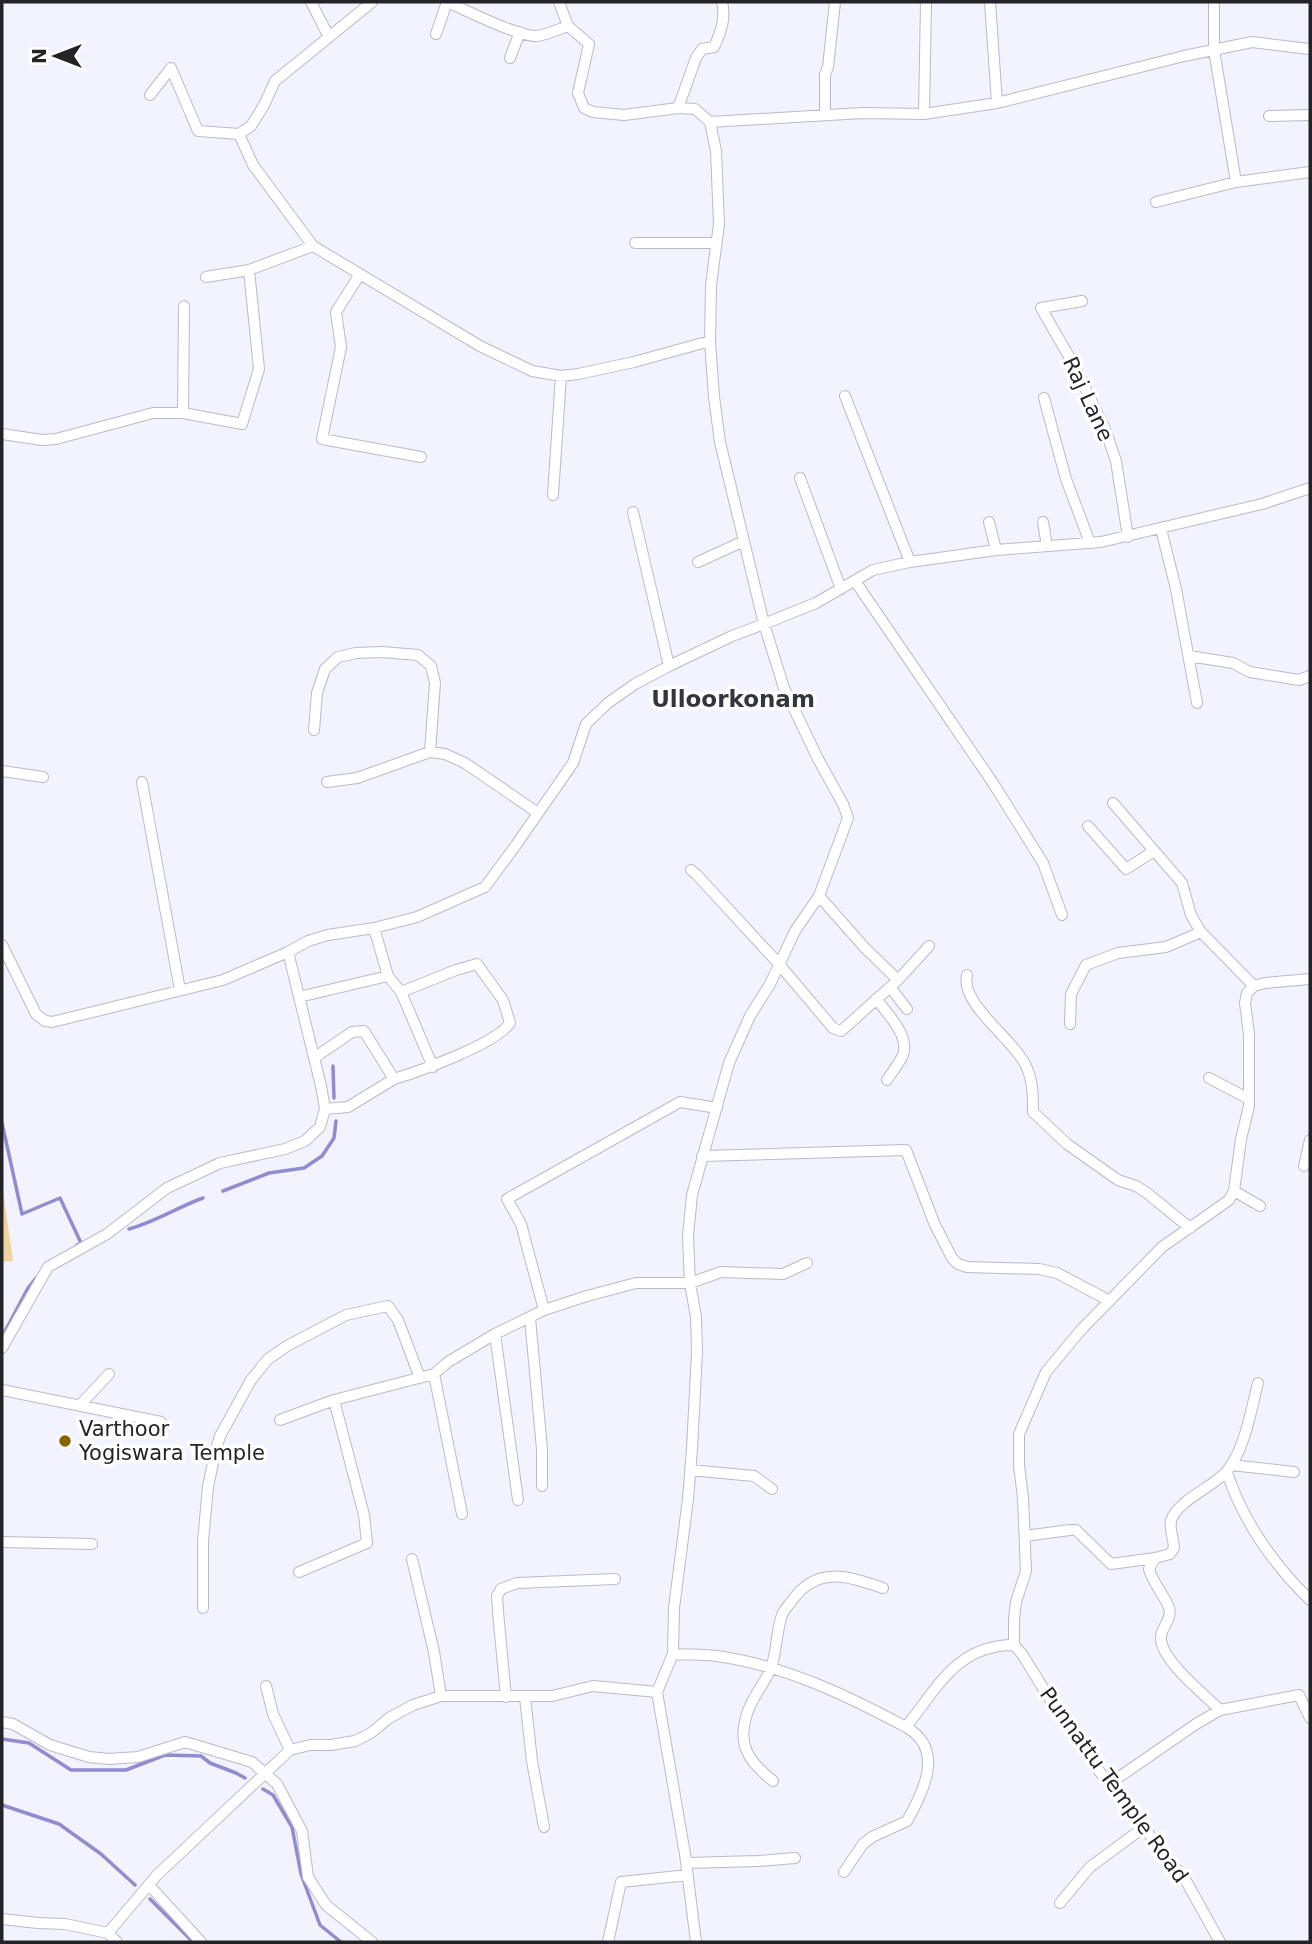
<svg xmlns="http://www.w3.org/2000/svg" width="1312" height="1944" font-family="'DejaVu Sans',sans-serif">
	<style>
		.green { fill: #f0d39e }
		.lines { fill: none; stroke-linecap: round; stroke-linejoin: round }
		.stream { stroke: #918ccf; stroke-width: 3.5 }
		.minor-casing { stroke: #bbbac6; stroke-width: 12 }
		.minor { stroke: #fff; stroke-width: 10 }
		.poi-dot { fill: #896300; stroke: #fff; stroke-width: 2.5 }
		.labels { text-anchor: middle; dominant-baseline: central; stroke-width: 7; stroke-linejoin: round; paint-order: stroke }
		.street-label { font-size: 21px; fill: #242428; stroke: #fff }
		.poi-label { font-size: 21px; fill: #242428; stroke: #fff; text-anchor: start }
		.neighbourhood-label { font-size: 23px; font-weight: bold; fill: #35353e; stroke: #fff }
	</style>
	<rect width="100%" height="100%" fill="#f3f3ff"/>
	<path class="green" d="M 2,1184 L 13,1261 L 2,1262 Z"/>
	<g class="lines">
		<path class="stream" d="M 333,1066 L 334,1098
			M 2,1123 L 22,1214 L 60,1198 L 81,1243 L 77,1245
			M 223,1191 L 269,1173 L 304,1168 L 322,1156 L 334,1138 L 336,1121
			M 129,1229 C 155,1222 178,1207 203,1198
			M 2,1337 L 28,1288 L 36,1278
			M 2,1739 L 29,1743 L 71,1770 L 126,1770 L 165,1755 L 201,1756 L 210,1763 L 236,1773 L 245,1778
			M 263,1789 L 273,1795 L 292,1827 L 301,1874 L 320,1925 L 341,1942
			M 2,1805 L 59,1824 L 101,1854 L 135,1885
			M 150,1899 L 193,1942"/>
		<defs>
			<path id="minor" d="M 311,2 L 329,37
				M 372,2 L 275,81 L 264,105 L 251,126 L 239,134 L 253,165 L 313,246 L 480,346 L 532,371 L 561,376 L 578,374 L 634,362 L 710,341
				M 447,2 C 468,11 517,36 536,36 C 544,36 559,29 568,26 L 589,44 L 578,93 L 584,108 L 593,112 L 624,115 L 678,108 L 695,109 L 710,122
				M 559,2 L 568,26
				M 436,34 L 447,2
				M 510,58 L 520,32
				M 150,95 L 171,68 L 198,131 L 239,134
				M 997,103 L 1184,56 L 1252,42 L 1309,49
				M 678,108 L 696,58 L 702,49 L 714,47 C 721,32 726,18 722,2
				M 924,114 L 926,2
				M 825,115 L 825,74 L 828,67 L 835,2
				M 1269,116 L 1310,115
				M 1236,182 L 1310,172
				M 1156,202 L 1236,182 L 1214,50 L 1214,2
				M 635,243 L 716,243
				M 360,274 L 336,312 L 341,347 L 322,439 L 421,457
				M 206,277 L 249,270
				M 1082,301 L 1041,308 L 1075,367 L 1105,429 L 1116,461 L 1128,537
				M 845,396 L 910,562
				M 1044,398 L 1066,479 L 1090,543
				M 183,413 L 184,306
				M 2,434 L 42,440 L 56,439 L 153,413 L 183,413 L 242,424 L 259,369 L 249,270 L 313,246
				M 800,478 L 841,589
				M 553,495 L 561,376
				M 633,512 L 669,666
				M 989,522 L 996,550
				M 1043,522 L 1047,546
				M 1161,529 L 1176,589 L 1197,703
				M 698,562 L 744,541
				M 855,581 L 993,783 L 1043,863 L 1062,915
				M 1189,656 L 1233,663 L 1250,672 L 1299,680 L 1310,676
				M 314,730 L 317,693 L 325,669 L 338,657 L 356,653 L 382,652 L 418,655 L 431,666 L 435,683 L 430,752
				M 2,771 L 43,777
				M 142,782 L 180,990
				M 327,782 L 357,778 L 430,752 L 445,754 L 465,763 L 538,813
				M 1113,803 L 1182,883 L 1191,915 L 1201,932 L 1254,986
				M 1088,826 L 1126,869 L 1154,851
				M 691,870 L 697,875 L 778,963 L 833,1028 L 841,1031 L 898,980 L 929,946
				M 819,896 L 865,948 L 898,980
				M 374,928 L 388,976 L 401,992 L 433,1067
				M 2,945 L 36,1014 L 45,1021 L 52,1022 L 223,980 L 288,952
				M 967,975 C 960,1004 1013,1039 1025,1064 C 1033,1079 1033,1096 1033,1112 L 1067,1144 L 1118,1180 L 1136,1186 L 1147,1193 L 1190,1228
				M 890,987 L 907,1009
				M 299,997 L 388,976
				M 876,999 C 887,1013 910,1036 903,1055 C 899,1064 892,1072 887,1080
				M 1070,1024 L 1071,994 L 1086,965 L 1118,953 L 1166,947 L 1201,932
				M 314,1058 L 352,1032 L 364,1031 L 394,1079 C 420,1071 496,1044 510,1023 L 503,1000 L 477,964 L 456,970 L 401,992
				M 1209,1078 L 1249,1099
				M 325,1109 L 348,1107 L 394,1079
				M 702,1156 L 906,1150 L 935,1225 L 952,1258 L 958,1264 L 967,1267 L 1039,1269 L 1057,1273 L 1110,1301
				M 1304,1166 L 1310,1140
				M 1234,1191 L 1260,1206
				M 544,1310 L 521,1224 L 507,1199 L 680,1102 L 717,1108
				M 530,1318 L 542,1449 L 542,1486
				M 495,1334 L 518,1500
				M 2,1348 L 48,1267 L 107,1234 L 167,1188 L 220,1163 L 285,1149 L 305,1141 L 320,1127 L 325,1109 L 321,1086 L 288,952 L 308,941 L 328,935 L 374,928 L 417,917 L 485,887 L 516,845 L 573,763 L 586,724 L 608,703 L 635,684 L 669,666 L 732,636 L 764,624 L 720,442 L 714,397 L 710,341 L 711,285 L 719,224 L 716,151 L 710,122 L 863,113 L 924,114 L 997,103 L 990,2
				M 434,1374 L 462,1514
				M 2,1390 L 161,1422
				M 80,1405 L 109,1374
				M 280,1420 L 334,1400 L 434,1374 L 448,1362 L 495,1334 L 544,1310 L 587,1296 L 636,1283 L 690,1283 L 721,1272 L 783,1274 L 807,1263
				M 1231,1465 L 1294,1472
				M 690,1470 L 754,1476 L 772,1489
				M 1227,1472 C 1242,1520 1274,1565 1310,1600
				M 1025,1536 L 1070,1530 L 1076,1530 L 1111,1564 L 1155,1558
				M 2,1542 L 92,1544
				M 412,1559 L 434,1652 L 441,1696
				M 299,1572 L 367,1543 L 364,1515 L 334,1400
				M 203,1608 L 203,1541 L 208,1487 L 215,1453 L 220,1436 L 251,1380 L 268,1359 L 287,1346 L 346,1315 L 388,1306 L 398,1320 L 420,1378
				M 673,1654 C 687,1655 702,1654 716,1656 C 784,1665 846,1695 906,1727 C 945,1749 924,1791 907,1821 L 872,1837 L 863,1844 L 844,1872
				M 266,1686 L 273,1714 L 290,1750
				M 657,1692 L 685,1854 L 696,1942
				M 506,1697 L 498,1612 L 497,1596 L 501,1589 L 517,1583 L 615,1579
				M 525,1697 L 532,1761 L 544,1827
				M 1220,1710 C 1204,1694 1162,1661 1161,1639 C 1160,1627 1173,1620 1169,1608 C 1164,1594 1153,1584 1149,1569 L 1155,1558 L 1170,1554 L 1174,1548 C 1174,1540 1169,1529 1171,1521 C 1175,1502 1216,1485 1227,1471 C 1245,1449 1251,1410 1258,1383
				M 2,1722 L 13,1724 L 50,1745 L 89,1757 L 109,1759 L 138,1757 L 185,1742 L 252,1762 L 277,1784 L 302,1831 L 308,1877 L 326,1905 L 372,1942
				M 906,1727 C 938,1687 957,1645 1014,1645
				M 773,1781 C 748,1761 736,1744 748,1711 C 753,1696 765,1683 771,1668 C 777,1651 776,1632 782,1615 C 784,1610 788,1606 791,1602 C 816,1565 847,1576 883,1588
				M 1109,1784 L 1196,1724 L 1220,1710 L 1299,1695 L 1310,1718
				M 686,1863 L 758,1861 L 795,1858
				M 149,1885 L 201,1942
				M 1060,1903 L 1090,1867 L 1143,1828
				M 2,1919 L 38,1923 L 65,1924 L 108,1933 L 117,1942
				M 108,1933 L 157,1875 L 290,1750 L 310,1745 L 331,1745 L 355,1741 L 371,1733 L 389,1718 L 413,1705 L 441,1696 L 552,1696 L 593,1686 L 657,1692 L 673,1654 L 674,1608 L 688,1499 L 692,1449 L 697,1352 L 696,1317 L 690,1283 L 688,1236 L 692,1195 L 729,1063 L 750,1016 L 770,984 L 795,931 L 819,896 L 848,818 L 843,804 L 818,759 L 784,688 L 764,624 L 816,603 L 873,570 L 910,562 L 996,550 L 1101,542 L 1262,504 L 1310,488
				M 608,1942 L 621,1882 L 688,1875
				M 1220,1942 L 1186,1881 L 1092,1762 L 1056,1709 L 1022,1654 L 1014,1645 L 1014,1619 L 1016,1602 L 1026,1571 L 1023,1498 L 1019,1465 L 1019,1434 L 1046,1372 L 1080,1331 L 1162,1247 L 1215,1210 L 1229,1200 L 1234,1191 L 1241,1139 L 1249,1106 L 1249,1034 L 1245,1003 L 1247,993 L 1254,986 L 1265,983 L 1310,979"/>
		</defs>
		<use href="#minor" class="minor-casing"/>
		<use href="#minor" class="minor"/>
	</g>
	<circle class="poi-dot" cx="65" cy="1441" r="7"/>
	<g class="labels">
		<g class="street-label">
			<text transform="translate(1088 399) rotate(65)">Raj Lane</text>
			<text transform="translate(1114 1785) rotate(54)">Punnattu Temple Road</text>
		</g>
		<g class="poi-label">
			<text x="79" y="1429">Varthoor<tspan x="79" dy="24">Yogiswara Temple</tspan></text>
		</g>
		<g class="neighbourhood-label">
			<text x="733" y="699">Ulloorkonam</text>
		</g>
	</g>
	<rect width="1312" height="1944" fill="none" stroke="#242428" stroke-width="7"/>
	<g transform="translate(56 56) rotate(270)" stroke="#ffffff" stroke-width="5" paint-order="stroke">
	<path d="M0-5L12 26L0 18L-12 26Z" fill="#242428"/>
	<text y="-10" font-size="19" font-weight="bold" text-anchor="middle" fill="#242428">N</text>
	</g>
</svg>
